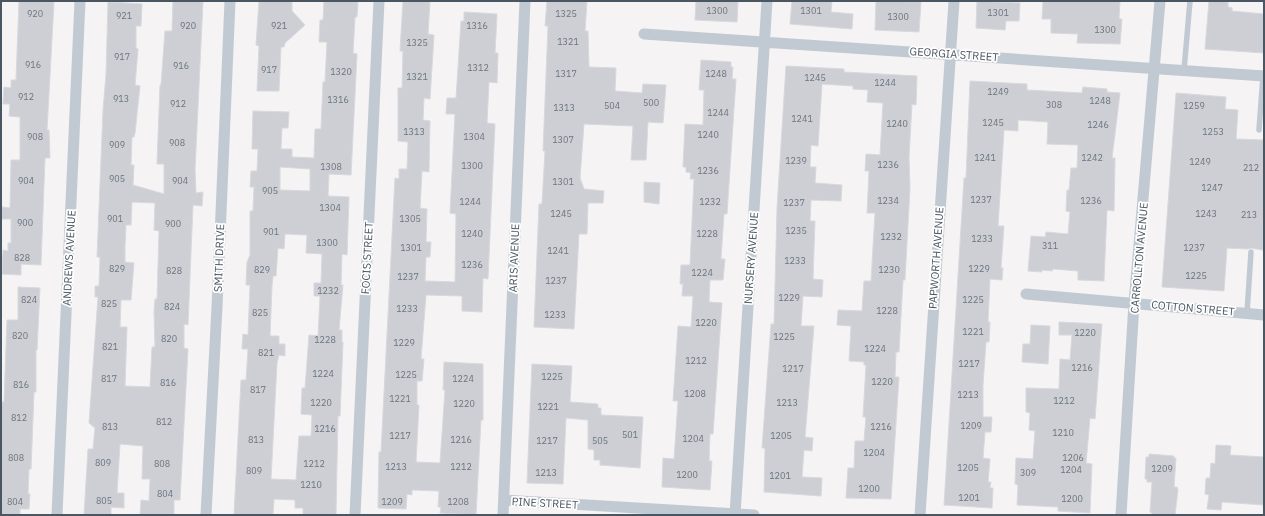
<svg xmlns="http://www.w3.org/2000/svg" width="1265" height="516" font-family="'IBM Plex Sans',sans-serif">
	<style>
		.building { fill: #cdcfd5; stroke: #d7d9de; fill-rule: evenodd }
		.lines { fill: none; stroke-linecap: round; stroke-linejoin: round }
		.service { stroke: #c1cad2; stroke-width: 5.5 }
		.minor { stroke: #c1cad2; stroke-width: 11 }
		.labels { text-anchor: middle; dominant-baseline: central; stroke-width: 3.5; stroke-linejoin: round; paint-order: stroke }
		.number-label { font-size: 9px; fill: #6b747e }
		.street-label { font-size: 11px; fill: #4a5661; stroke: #fff }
	</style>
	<rect width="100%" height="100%" fill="#f5f3f3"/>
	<path class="building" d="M 19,1 L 54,2 L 47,130 L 49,130 L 50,158 L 45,158 L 41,265 L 21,264 L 21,275 L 2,274 L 3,250 L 8,251 L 8,243 L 11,243 L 11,219 L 1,219 L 2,207 L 10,208 L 11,160 L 20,160 L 20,117 L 9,116 L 10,104 L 3,104 L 4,87 L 11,88 L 11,80 L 16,80 Z
		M 173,1 L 203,1 L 195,170 L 196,193 L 203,192 L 202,206 L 193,205 L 188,325 L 184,324 L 184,348 L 188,349 L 180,500 L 174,500 L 174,514 L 140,515 L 141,500 L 149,501 L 150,479 L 142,479 L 143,446 L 120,444 L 117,493 L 124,493 L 124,508 L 111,507 L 111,515 L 84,515 L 88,449 L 93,449 L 95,428 L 89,423 L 98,297 L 95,297 L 95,286 L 99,286 L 100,257 L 97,257 L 103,110 L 106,75 L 108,2 L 142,4 L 141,26 L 136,26 L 136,48 L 138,49 L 135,85 L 140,86 L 135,133 L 134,137 L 132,137 L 131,165 L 134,165 L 133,185 L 164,194 L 164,164 L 157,164 L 160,85 L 161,85 L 165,31 L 172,31 ZM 132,202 L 155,203 L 154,230 L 159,231 L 157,299 L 155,299 L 154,312 L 155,347 L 152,347 L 150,387 L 125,386 L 127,327 L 120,327 L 121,300 L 131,300 L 134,263 L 125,262 L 125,246 L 126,225 L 131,225 Z
		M 259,1 L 292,1 L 292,11 L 305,25 L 285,43 L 284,47 L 281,47 L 279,91 L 257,91 L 259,46 L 256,45 Z
		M 324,1 L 358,1 L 357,17 L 355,17 L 353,53 L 357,54 L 351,175 L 329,174 L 328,196 L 349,197 L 347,255 L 342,254 L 341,285 L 343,285 L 339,330 L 342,330 L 342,342 L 343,342 L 340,416 L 338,416 L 336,515 L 303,515 L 303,508 L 295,508 L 295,500 L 274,499 L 273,515 L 234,515 L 241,380 L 246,380 L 248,349 L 242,349 L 243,334 L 248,335 L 250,285 L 246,285 L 247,262 L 250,255 L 250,211 L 253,211 L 254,187 L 250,187 L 251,171 L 257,171 L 258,149 L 252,149 L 253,111 L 289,112 L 288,128 L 282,128 L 281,149 L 292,149 L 292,157 L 314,158 L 315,129 L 321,129 L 323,82 L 325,82 L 327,42 L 319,42 L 320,20 L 323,20 ZM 280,167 L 310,169 L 310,191 L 280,190 ZM 285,234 L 307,235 L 306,253 L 322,254 L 321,283 L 314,283 L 314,296 L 320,296 L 318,336 L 309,335 L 305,388 L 302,388 L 301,414 L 312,415 L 311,436 L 299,436 L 296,480 L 271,479 L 277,363 L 279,355 L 285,356 L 285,344 L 279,344 L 279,336 L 270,336 L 272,286 L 273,276 L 276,276 L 278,248 L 284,249 Z
		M 403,1 L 430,1 L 428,34 L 434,35 L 430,99 L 424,98 L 423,120 L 430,121 L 429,172 L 422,171 L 420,208 L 427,209 L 426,242 L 431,242 L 430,257 L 426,257 L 425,281 L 455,282 L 456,214 L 450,213 L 455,114 L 446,114 L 447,98 L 456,98 L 461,21 L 464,21 L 464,12 L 497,14 L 495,53 L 498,53 L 497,83 L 489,82 L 487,123 L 495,124 L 488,279 L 483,278 L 482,312 L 462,311 L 462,296 L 426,295 L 421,359 L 424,359 L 422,381 L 417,381 L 417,405 L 419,405 L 416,462 L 440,463 L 445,390 L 443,390 L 444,362 L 483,364 L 483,420 L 481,420 L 476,515 L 440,513 L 441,507 L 438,507 L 439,491 L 412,490 L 412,495 L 407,494 L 406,509 L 378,508 L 379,452 L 381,452 L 395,178 L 399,179 L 399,169 L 407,169 L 408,142 L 398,141 L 398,88 L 402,88 L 403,51 L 400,51 Z
		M 547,1 L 587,1 L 585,31 L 588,31 L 589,67 L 616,68 L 615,91 L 642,93 L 643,84 L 666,85 L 663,123 L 648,122 L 646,160 L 631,160 L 633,126 L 584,124 L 580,178 L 584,189 L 604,191 L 603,203 L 588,203 L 587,234 L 579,234 L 574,329 L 534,327 L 539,204 L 542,204 L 545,151 L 543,151 L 548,26 L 545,26 Z
		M 696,1 L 738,1 L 737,22 L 695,20 Z
		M 792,1 L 832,1 L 831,12 L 853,14 L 852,29 L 790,24 Z
		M 876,1 L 921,2 L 919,32 L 875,30 Z
		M 977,1 L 1020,3 L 1019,21 L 1006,21 L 1005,30 L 976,28 Z
		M 1043,1 L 1120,1 L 1119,19 L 1122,19 L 1120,44 L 1077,43 L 1078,34 L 1051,33 L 1051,19 L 1042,19 Z
		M 1209,1 L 1228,1 L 1228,7 L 1232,8 L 1232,11 L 1264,14 L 1264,53 L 1205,49 Z
		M 701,60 L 731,62 L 731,67 L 733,67 L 732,79 L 736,79 L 727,214 L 724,214 L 721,259 L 725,259 L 723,280 L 710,280 L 709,302 L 722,303 L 713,434 L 710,434 L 709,461 L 712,461 L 710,490 L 662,487 L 663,458 L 674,459 L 678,401 L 673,401 L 678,326 L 691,327 L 693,296 L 682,296 L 683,284 L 680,284 L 681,265 L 690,265 L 694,179 L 690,179 L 691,173 L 686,172 L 686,167 L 683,167 L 685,124 L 703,125 L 704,90 L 699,90 Z
		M 786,66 L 844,69 L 844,72 L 917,76 L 916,105 L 912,104 L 909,157 L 910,188 L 905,280 L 903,280 L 899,352 L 896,352 L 895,377 L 899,377 L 891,499 L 846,498 L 848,468 L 854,468 L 855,441 L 864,441 L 866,417 L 863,417 L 866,365 L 864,365 L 864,362 L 849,361 L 851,326 L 837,325 L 838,310 L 862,311 L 864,281 L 871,281 L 875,213 L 867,213 L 869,171 L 865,171 L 866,154 L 880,155 L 883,103 L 867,102 L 868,90 L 853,89 L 853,86 L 822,84 L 818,146 L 811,145 L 810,167 L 816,167 L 815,183 L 842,185 L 841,201 L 811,200 L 810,221 L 815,221 L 813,279 L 823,280 L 822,297 L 803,296 L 801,326 L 814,326 L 805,437 L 813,438 L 812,451 L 804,450 L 802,477 L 822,478 L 821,496 L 764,492 L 765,448 L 762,448 L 771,324 L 774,324 L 777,208 Z
		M 970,81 L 1027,84 L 1027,90 L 1082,93 L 1083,87 L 1107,89 L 1107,92 L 1120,93 L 1112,158 L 1115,158 L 1114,211 L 1107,210 L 1104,281 L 1078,280 L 1078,271 L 1053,269 L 1052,271 L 1042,270 L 1042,272 L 1028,271 L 1031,236 L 1045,237 L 1046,232 L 1068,234 L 1070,212 L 1066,211 L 1067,190 L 1069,190 L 1071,168 L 1077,168 L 1078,145 L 1047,144 L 1048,122 L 1018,120 L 1018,131 L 1004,130 L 998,226 L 1004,226 L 1001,268 L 1003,268 L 1002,280 L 990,279 L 988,322 L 990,322 L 989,342 L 986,342 L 983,385 L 983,417 L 992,417 L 991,432 L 985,432 L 983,458 L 990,459 L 988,482 L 991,482 L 990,488 L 993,488 L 992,508 L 944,505 L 964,178 L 966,178 Z
		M 1176,93 L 1226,97 L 1225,109 L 1238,110 L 1236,139 L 1264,140 L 1263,250 L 1251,248 L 1248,249 L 1227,248 L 1224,291 L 1162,287 Z
		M 644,182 L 660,183 L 659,204 L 644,202 Z
		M 18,287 L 40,288 L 37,350 L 36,350 L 36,392 L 34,392 L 31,469 L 29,469 L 28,494 L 30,494 L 29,509 L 20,509 L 20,515 L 1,515 L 1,413 L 2,402 L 4,402 L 7,320 L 18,320 Z
		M 1059,322 L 1102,324 L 1095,419 L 1090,418 L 1086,463 L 1092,464 L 1090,513 L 1058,511 L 1058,507 L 1017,505 L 1018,485 L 1015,484 L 1016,458 L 1033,459 L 1035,431 L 1029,430 L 1030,413 L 1026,412 L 1026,388 L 1059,389 L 1060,359 L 1070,360 L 1072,335 L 1059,335 Z
		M 1031,325 L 1050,326 L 1048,364 L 1022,362 L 1023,344 L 1030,344 Z
		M 532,364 L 572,366 L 570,402 L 598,404 L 598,408 L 601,408 L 601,415 L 643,417 L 640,468 L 600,465 L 600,460 L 594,460 L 594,450 L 588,449 L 588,420 L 566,418 L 563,484 L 527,483 Z
		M 1216,445 L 1231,446 L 1230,455 L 1264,457 L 1264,505 L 1222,502 L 1221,510 L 1207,509 L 1209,495 L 1205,494 L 1206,478 L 1210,478 L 1211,463 L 1215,464 Z
		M 1149,454 L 1174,456 L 1174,458 L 1176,458 L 1174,487 L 1177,487 L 1178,490 L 1175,515 L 1152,515 L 1152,513 L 1150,512 L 1152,482 L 1147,482 L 1147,479 L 1145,479 L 1146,457 L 1149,457 Z"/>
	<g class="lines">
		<path class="service" d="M 1184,70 L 1190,1
			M 1259,130 L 1263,76
			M 1247,313 L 1251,252"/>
		<path class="minor" d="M 644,34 L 1264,76
			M 1026,294 L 1264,315
			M 504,500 L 754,515
			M 57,515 L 80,1
			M 206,515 L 217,307 L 230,1
			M 355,515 L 379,1
			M 503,515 L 525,1
			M 735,515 L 767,1
			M 920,515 L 954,1
			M 1121,515 L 1134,303 L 1160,1"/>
	</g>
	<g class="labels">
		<g class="number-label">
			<text x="717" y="10">1300</text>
			<text x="811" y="10">1301</text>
			<text x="998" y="12">1301</text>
			<text x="35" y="13">920</text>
			<text x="566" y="13">1325</text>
			<text x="124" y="15">921</text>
			<text x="898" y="16">1300</text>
			<text x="188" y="25">920</text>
			<text x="279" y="25">921</text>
			<text x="477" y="25">1316</text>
			<text x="1105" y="29">1300</text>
			<text x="568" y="41">1321</text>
			<text x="417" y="42">1325</text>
			<text x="122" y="56">917</text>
			<text x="33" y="64">916</text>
			<text x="181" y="65">916</text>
			<text x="478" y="67">1312</text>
			<text x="269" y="69">917</text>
			<text x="341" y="71">1320</text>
			<text x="566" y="73">1317</text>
			<text x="716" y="73">1248</text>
			<text x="417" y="76">1321</text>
			<text x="815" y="77">1245</text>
			<text x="885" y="82">1244</text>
			<text x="998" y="91">1249</text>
			<text x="26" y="96">912</text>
			<text x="121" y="98">913</text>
			<text x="338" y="99">1316</text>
			<text x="1100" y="100">1248</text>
			<text x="651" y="102">500</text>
			<text x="178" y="103">912</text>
			<text x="1054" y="104">308</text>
			<text x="612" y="105">504</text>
			<text x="1194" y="105">1259</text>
			<text x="564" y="107">1313</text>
			<text x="718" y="112">1244</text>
			<text x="802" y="118">1241</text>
			<text x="993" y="122">1245</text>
			<text x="897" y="123">1240</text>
			<text x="1098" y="124">1246</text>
			<text x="414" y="131">1313</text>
			<text x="1213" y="131">1253</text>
			<text x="708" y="134">1240</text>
			<text x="35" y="136">908</text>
			<text x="474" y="136">1304</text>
			<text x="563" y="139">1307</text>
			<text x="177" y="142">908</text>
			<text x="117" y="144">909</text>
			<text x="985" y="157">1241</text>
			<text x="1092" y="157">1242</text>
			<text x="796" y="160">1239</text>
			<text x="1200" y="161">1249</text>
			<text x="888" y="164">1236</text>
			<text x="472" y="165">1300</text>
			<text x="331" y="166">1308</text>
			<text x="1251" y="167">212</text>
			<text x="708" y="170">1236</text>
			<text x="117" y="178">905</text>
			<text x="26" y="180">904</text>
			<text x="180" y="180">904</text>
			<text x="563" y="181">1301</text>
			<text x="1212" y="187">1247</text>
			<text x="270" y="190">905</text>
			<text x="981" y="199">1237</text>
			<text x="888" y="200">1234</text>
			<text x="1091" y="200">1236</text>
			<text x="470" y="201">1244</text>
			<text x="710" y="201">1232</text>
			<text x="794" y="202">1237</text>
			<text x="330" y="207">1304</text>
			<text x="561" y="213">1245</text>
			<text x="1206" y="213">1243</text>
			<text x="1249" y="214">213</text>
			<text x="115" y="218">901</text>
			<text x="410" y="218">1305</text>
			<text x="25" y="222">900</text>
			<text x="173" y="223">900</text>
			<text x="796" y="230">1235</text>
			<text x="271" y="231">901</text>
			<text x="472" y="233">1240</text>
			<text x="707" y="233">1228</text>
			<text x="891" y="236">1232</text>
			<text x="982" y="238">1233</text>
			<text x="327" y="242">1300</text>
			<text x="1050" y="245">311</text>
			<text x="411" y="247">1301</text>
			<text x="1194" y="247">1237</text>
			<text x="558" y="250">1241</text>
			<text x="22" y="257">828</text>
			<text x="795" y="260">1233</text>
			<text x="472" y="264">1236</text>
			<text x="117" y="268">829</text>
			<text x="979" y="268">1229</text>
			<text x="262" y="269">829</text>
			<text x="889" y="269">1230</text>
			<text x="174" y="270">828</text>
			<text x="702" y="272">1224</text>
			<text x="1196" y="275">1225</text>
			<text x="408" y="276">1237</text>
			<text x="556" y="280">1237</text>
			<text x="328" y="290">1232</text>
			<text x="789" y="297">1229</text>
			<text x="29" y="299">824</text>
			<text x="973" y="299">1225</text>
			<text x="109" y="303">825</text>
			<text x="172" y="306">824</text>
			<text x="407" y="308">1233</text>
			<text x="887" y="310">1228</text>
			<text x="260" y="312">825</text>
			<text x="555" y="314">1233</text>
			<text x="706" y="322">1220</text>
			<text x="973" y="331">1221</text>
			<text x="1085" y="332">1220</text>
			<text x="20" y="335">820</text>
			<text x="784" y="336">1225</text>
			<text x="169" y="338">820</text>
			<text x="325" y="339">1228</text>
			<text x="404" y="342">1229</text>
			<text x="110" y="346">821</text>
			<text x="875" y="348">1224</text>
			<text x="266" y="352">821</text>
			<text x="696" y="360">1212</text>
			<text x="969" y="363">1217</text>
			<text x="1082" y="367">1216</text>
			<text x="793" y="368">1217</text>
			<text x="323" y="373">1224</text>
			<text x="406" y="374">1225</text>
			<text x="552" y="376">1225</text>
			<text x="109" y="378">817</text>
			<text x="463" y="378">1224</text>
			<text x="882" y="381">1220</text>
			<text x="168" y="382">816</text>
			<text x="21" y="384">816</text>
			<text x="258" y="389">817</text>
			<text x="695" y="393">1208</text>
			<text x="968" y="394">1213</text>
			<text x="400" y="398">1221</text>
			<text x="1064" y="400">1212</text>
			<text x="321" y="402">1220</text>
			<text x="787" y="402">1213</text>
			<text x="464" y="403">1220</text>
			<text x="548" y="406">1221</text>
			<text x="19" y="417">812</text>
			<text x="164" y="421">812</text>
			<text x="971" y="425">1209</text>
			<text x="110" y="426">813</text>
			<text x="881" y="426">1216</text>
			<text x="325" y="428">1216</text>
			<text x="1063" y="432">1210</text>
			<text x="630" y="434">501</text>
			<text x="400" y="435">1217</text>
			<text x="781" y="435">1205</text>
			<text x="693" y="438">1204</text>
			<text x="256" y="439">813</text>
			<text x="461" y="439">1216</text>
			<text x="547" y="440">1217</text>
			<text x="600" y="440">505</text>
			<text x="874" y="452">1204</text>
			<text x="16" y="457">808</text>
			<text x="1073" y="457">1206</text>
			<text x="103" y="462">809</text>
			<text x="162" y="463">808</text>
			<text x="314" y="463">1212</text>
			<text x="396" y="466">1213</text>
			<text x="461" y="466">1212</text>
			<text x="968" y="467">1205</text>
			<text x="1162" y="468">1209</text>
			<text x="1071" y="469">1204</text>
			<text x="254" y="470">809</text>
			<text x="546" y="472">1213</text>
			<text x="1028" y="472">309</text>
			<text x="687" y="474">1200</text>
			<text x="780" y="475">1201</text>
			<text x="311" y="484">1210</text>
			<text x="869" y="488">1200</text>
			<text x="165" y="493">804</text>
			<text x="969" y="497">1201</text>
			<text x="1072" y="498">1200</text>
			<text x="104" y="500">805</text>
			<text x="15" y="501">804</text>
			<text x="392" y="501">1209</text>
			<text x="458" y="501">1208</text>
		</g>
		<g class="street-label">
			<text transform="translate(954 54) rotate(4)">GEORGIA STREET</text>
			<text transform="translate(69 258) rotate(-87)">ANDREWS AVENUE</text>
			<text transform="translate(219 258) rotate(-88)">SMITH DRIVE</text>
			<text transform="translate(367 258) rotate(-87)">FOCIS STREET</text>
			<text transform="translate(514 258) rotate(-88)">ARIS AVENUE</text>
			<text transform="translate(751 258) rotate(-86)">NURSERY AVENUE</text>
			<text transform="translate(936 258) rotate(-86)">PAPWORTH AVENUE</text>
			<text transform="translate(1139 258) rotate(-85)">CARROLLTON AVENUE</text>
			<text transform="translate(1193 308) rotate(5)">COTTON STREET</text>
			<text transform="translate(545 503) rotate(3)">PINE STREET</text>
		</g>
	</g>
	<rect width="1265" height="516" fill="none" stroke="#4a5661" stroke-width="4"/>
</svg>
